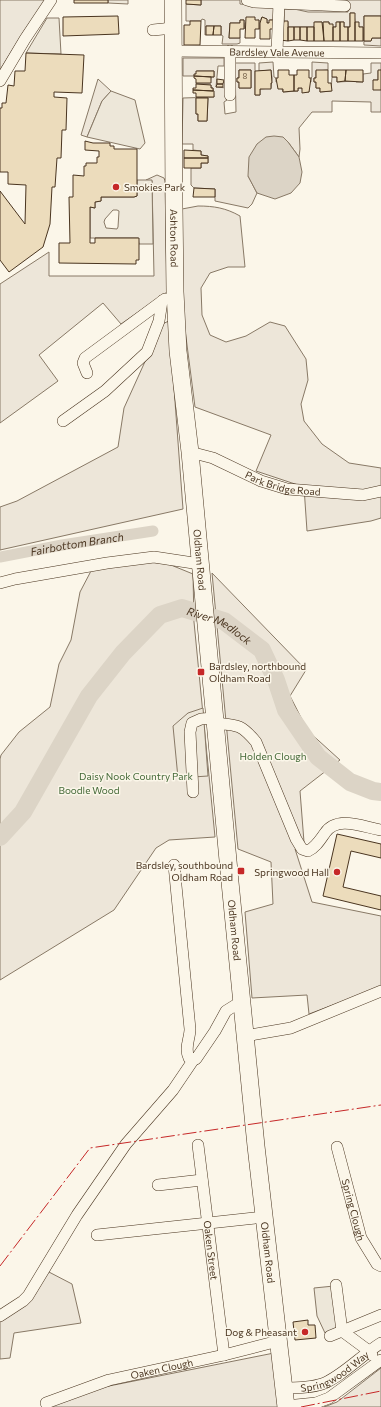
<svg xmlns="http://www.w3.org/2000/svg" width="381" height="1407" font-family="Commissioner,sans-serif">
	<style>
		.green { fill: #ede6d9; stroke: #887966; fill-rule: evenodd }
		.parking { fill: #ede7d9; stroke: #887966; fill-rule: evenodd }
		.water { fill: #dcd4c6; stroke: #887966 }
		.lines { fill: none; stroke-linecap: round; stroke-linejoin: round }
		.canal { stroke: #dcd4c6; stroke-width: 11 }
		.river { stroke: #dcd4c6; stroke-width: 18 }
		.building { fill: #ecdcbc; stroke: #4a3520 }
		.minor-casing { stroke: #4a3520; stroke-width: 12 }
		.highway-casing { stroke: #4a3520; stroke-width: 18 }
		.minor { stroke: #fbf6e9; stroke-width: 11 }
		.highway { stroke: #fbf6e9; stroke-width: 17 }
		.power { stroke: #c62828; stroke-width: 1; stroke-dasharray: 14 3 2 3; stroke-linecap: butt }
		.poi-dot { fill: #c62828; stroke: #fbf6e9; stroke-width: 1.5 }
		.labels { text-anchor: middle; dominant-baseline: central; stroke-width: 3; stroke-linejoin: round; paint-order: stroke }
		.number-label { font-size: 8px; fill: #725f47 }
		.street-label { font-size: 10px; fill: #4a3520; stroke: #fbf6e9 }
		.poi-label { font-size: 10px; fill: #4a3520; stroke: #fbf6e9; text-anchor: end }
		.park-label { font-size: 10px; fill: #436837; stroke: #fbf6e9 }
		.water-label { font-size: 11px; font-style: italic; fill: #4a3520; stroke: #fbf6e9 }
	</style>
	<rect width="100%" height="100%" fill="#fbf6e9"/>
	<path class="green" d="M 0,0 L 46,0 L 24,31 L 0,70 Z
		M 201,0 L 240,0 L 240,4 L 272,7 L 274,9 L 275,20 L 270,20 L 269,23 L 267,23 L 267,19 L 262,17 L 261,19 L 260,29 L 259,29 L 259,20 L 245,23 L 244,29 L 244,20 L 240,20 L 240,23 L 230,23 L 229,38 L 240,38 L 240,43 L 237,44 L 222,44 L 223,36 L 221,35 L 221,26 L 206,26 L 206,35 L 205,35 L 205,20 L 202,19 L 201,21 L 186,21 L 186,4 L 201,5 Z
		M 327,0 L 381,0 L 381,16 L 364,16 L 364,41 L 371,41 L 372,38 L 381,38 L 381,46 L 364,45 L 363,27 L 359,27 L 355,22 L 354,13 L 350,13 L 350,27 L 344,27 L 344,22 L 337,22 L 336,27 L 333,27 L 329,24 L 329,22 L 324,22 L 324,27 L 322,28 L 322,22 L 315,22 L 314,27 L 288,27 L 288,22 L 284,22 L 284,9 L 294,9 L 308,12 L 348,12 L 348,4 Z
		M 183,58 L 224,58 L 224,66 L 218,66 L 216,87 L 227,88 L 227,100 L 224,102 L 225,114 L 236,112 L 235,63 L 255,63 L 255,95 L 260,95 L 260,89 L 271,88 L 272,78 L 271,70 L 259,71 L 259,63 L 273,62 L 274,77 L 276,78 L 276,82 L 278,82 L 282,89 L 283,92 L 298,91 L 298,88 L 302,88 L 303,92 L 309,92 L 309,83 L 311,82 L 311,78 L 312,77 L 312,62 L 328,63 L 328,70 L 316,71 L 316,78 L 314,78 L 314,82 L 316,82 L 316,88 L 320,88 L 320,92 L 331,91 L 332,77 L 337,77 L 337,82 L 356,81 L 356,82 L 363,82 L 363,74 L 371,73 L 371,63 L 381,63 L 381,70 L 378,71 L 378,80 L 373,80 L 381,90 L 381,112 L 371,112 L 371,102 L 332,101 L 332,112 L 312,112 L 299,128 L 300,149 L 299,157 L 288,142 L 248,176 L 257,193 L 252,204 L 248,208 L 215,201 L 215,189 L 194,188 L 191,185 L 191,168 L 201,168 L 201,163 L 208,163 L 208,156 L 201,155 L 201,151 L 193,150 L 193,144 L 182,144 L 183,98 L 214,97 L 213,88 L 211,88 L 211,85 L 196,84 L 196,83 L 210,83 L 211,77 L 214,77 L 214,71 L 197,71 L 196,74 L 194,75 L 194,76 L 183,76 ZM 239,70 L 251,70 L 251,88 L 239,88 L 239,82 L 237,82 L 237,78 L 239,78 ZM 196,98 L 208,98 L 207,121 L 198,121 L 198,114 L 196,114 Z
		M 98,79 L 111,91 L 102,101 L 87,137 L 81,135 Z
		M 157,175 L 164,178 L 165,181 L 167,292 L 121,324 L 103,303 L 39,355 L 58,381 L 0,423 L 0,284 L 49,252 L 49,276 L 154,276 L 152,181 L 146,180 Z
		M 198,206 C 214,206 226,208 240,216 L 245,267 L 228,267 L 210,273 L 201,288 L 202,315 L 210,335 L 226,342 L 246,336 L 270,322 L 285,326 L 306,359 L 308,380 L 301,404 L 304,421 L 322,444 L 349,463 L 381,468 L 381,518 L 371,521 L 307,531 L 304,487 L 256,471 L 271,435 L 195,407 L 183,314 L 182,209 Z
		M 169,321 L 183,509 L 0,550 L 0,507 L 17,501 L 118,447 L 124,408 L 162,324 Z
		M 140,562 L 166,563 L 193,574 L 194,622 L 215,837 L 169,840 L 156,848 L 114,910 L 0,980 L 0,759 L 1,755 L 19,732 L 50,707 L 59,664 L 71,640 L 80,592 L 91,571 Z
		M 212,573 L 306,670 L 290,696 L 308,731 L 340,760 L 300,791 L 304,842 L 295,849 L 312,902 L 381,916 L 381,987 L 309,1014 L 307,995 L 252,998 L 245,912 L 273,904 L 271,862 L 238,849 Z
		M 47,1271 L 72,1284 L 81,1323 L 14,1333 L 10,1358 L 0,1359 L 0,1322 L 24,1305 Z
		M 274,1353 L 280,1407 L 51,1407 L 74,1393 Z
		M 381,1368 L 381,1407 L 324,1407 L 337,1402 Z"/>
	<path class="parking" d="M 108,0 L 128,0 L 128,4 L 108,3 Z
		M 47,18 L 59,18 L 61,54 L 26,53 Z
		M 111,91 L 135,100 L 145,143 L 140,149 L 87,137 L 102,101 Z
		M 137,180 L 152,180 L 153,244 L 139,244 L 138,238 L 90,238 L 90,207 L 95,208 L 95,202 L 101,201 L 101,197 L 134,197 L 137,196 ZM 113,210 L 117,210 L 119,211 L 118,227 L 117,229 L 106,228 L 104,222 L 105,219 Z
		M 203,708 L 208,776 L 178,778 L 173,726 L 188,713 Z
		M 334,1286 L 339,1327 L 325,1333 L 317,1316 L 314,1288 Z"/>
	<path class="water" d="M 274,136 L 283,137 L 288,142 L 299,157 L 302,172 L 300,183 L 291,193 L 275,199 L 257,193 L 248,176 L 249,157 L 257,144 L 266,137 Z"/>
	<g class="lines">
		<path class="canal" id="s1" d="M 0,557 L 62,545 L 153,531"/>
		<path class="river" id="s2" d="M 0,837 L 23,812 L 89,696 L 123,653 L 160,615 L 182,608 L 224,621 L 262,650 L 276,680 L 286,710 L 318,757 L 350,782 L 373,791 L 381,792"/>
	</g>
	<path class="building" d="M 74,0 L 108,0 L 108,3 L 74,3 Z
		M 186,0 L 201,0 L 201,5 L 186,4 Z
		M 350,13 L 355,13 L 355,41 L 348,41 L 348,27 L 350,27 Z
		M 118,16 L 119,34 L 63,36 L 63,17 Z
		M 364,16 L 381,16 L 381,38 L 372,38 L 371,41 L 364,41 Z
		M 246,17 L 255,17 L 255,20 L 259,20 L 259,29 L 255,29 L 255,38 L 245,38 Z
		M 262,17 L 267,19 L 267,23 L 269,23 L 269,20 L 275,20 L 275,29 L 270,29 L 270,39 L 260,39 L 260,23 Z
		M 240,20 L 244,20 L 244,29 L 240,29 L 240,38 L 229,38 L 230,23 L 240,23 Z
		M 190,21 L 201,21 L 200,45 L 184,45 L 184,25 L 190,25 Z
		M 284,21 L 288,21 L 288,41 L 280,40 Z
		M 314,22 L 322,22 L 324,41 L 314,41 Z
		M 323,22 L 329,22 L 329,24 L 333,24 L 333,41 L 324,41 Z
		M 336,22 L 340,22 L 340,41 L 333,41 L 333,27 L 336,27 Z
		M 340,22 L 344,22 L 344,27 L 348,27 L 348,41 L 340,41 Z
		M 355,22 L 359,22 L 359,27 L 363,27 L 363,41 L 355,41 Z
		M 206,26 L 214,26 L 213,35 L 206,35 Z
		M 214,26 L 221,26 L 221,35 L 213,35 Z
		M 288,27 L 294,27 L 294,40 L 288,41 Z
		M 294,27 L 300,27 L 300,40 L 294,40 Z
		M 300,27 L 307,27 L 307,41 L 300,40 Z
		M 307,27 L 314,27 L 314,41 L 307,41 Z
		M 26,53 L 84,55 L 82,93 L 54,92 L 54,97 L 67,98 L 66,130 L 62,130 L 61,158 L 57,158 L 55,187 L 52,187 L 50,224 L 43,247 L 9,272 L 0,260 L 0,191 L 25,224 L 26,185 L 8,184 L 8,172 L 0,172 L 0,108 L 2,108 L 2,103 L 6,103 L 8,85 L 14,86 L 15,71 L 25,71 Z
		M 239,70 L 251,70 L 251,88 L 239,88 L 239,82 L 237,82 L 237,78 L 239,78 Z
		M 271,70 L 272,83 L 271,83 L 271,89 L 260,89 L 260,95 L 255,95 L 255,71 Z
		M 278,70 L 289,70 L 289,75 L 294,75 L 294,91 L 283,92 L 283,89 L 278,89 L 276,78 L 278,78 Z
		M 297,70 L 309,70 L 309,78 L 311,78 L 309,92 L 302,93 L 302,88 L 298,88 L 298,91 L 294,91 L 294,75 L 297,75 Z
		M 316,70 L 328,70 L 328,83 L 331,83 L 332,91 L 320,92 L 320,88 L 316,88 L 316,82 L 314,82 L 314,78 L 316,78 Z
		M 332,70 L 346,70 L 345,81 L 337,82 L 337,77 L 332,77 Z
		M 346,70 L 363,70 L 363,82 L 345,81 Z
		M 378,70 L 381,70 L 381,90 L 373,90 L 373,80 L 378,80 Z
		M 196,71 L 214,71 L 214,77 L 194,76 L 194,74 L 196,74 Z
		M 194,76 L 211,77 L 211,83 L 196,83 L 196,79 L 194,78 Z
		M 217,79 L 224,80 L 223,84 L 217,84 Z
		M 196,84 L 211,85 L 211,88 L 213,88 L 213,91 L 193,90 L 193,88 L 196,88 Z
		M 217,84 L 223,84 L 223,87 L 216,87 Z
		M 193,90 L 214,91 L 214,97 L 196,97 L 196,93 L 193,93 Z
		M 196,98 L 208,98 L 207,121 L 198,121 L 198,114 L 196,114 Z
		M 85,141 L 93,143 L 110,143 L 110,146 L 114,146 L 114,149 L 137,149 L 137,196 L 134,197 L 101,197 L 101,201 L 95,202 L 95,208 L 90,207 L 90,243 L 95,243 L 95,238 L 139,238 L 139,260 L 136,260 L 136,264 L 59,263 L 59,243 L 70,243 L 69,197 L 73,197 L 73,175 L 84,176 L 84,166 L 86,166 L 86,163 L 97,163 L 97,157 L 99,157 L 99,151 L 85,150 Z
		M 184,150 L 201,151 L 201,155 L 208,156 L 208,158 L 184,158 Z
		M 184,158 L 208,158 L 208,163 L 201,163 L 201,168 L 184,168 Z
		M 194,188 L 215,189 L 215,197 L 193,197 Z
		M 337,834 L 381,844 L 381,858 L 351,851 L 343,887 L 381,896 L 381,910 L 323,896 Z
		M 308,1320 L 308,1325 L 315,1325 L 316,1338 L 295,1340 L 293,1322 Z"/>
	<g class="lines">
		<defs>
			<g id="minor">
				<path d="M 247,0 L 254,2 L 345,6"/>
				<path d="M 153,30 L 173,28"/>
				<path id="s3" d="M 173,51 L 381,53"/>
				<path d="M 230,51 L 230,95"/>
				<path d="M 277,52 L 279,3"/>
				<path d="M 0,81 L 25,39 L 51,0"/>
				<path d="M 87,373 L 83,363 L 85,358 L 165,299"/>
				<path d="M 63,421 L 105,391 L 147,352 L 159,321 L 162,301"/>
				<path id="s4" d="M 190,452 L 213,458 L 261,481 L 287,489 L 363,495 L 381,491"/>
				<path d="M 0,583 L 15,579 L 107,563 L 154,557 L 200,564"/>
				<path d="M 215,723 C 237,725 241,724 256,742 L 296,839 L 302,849 L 308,851 C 316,847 320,840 325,833 C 337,815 363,827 381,830"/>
				<path d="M 193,792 L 190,732 L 192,723 L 201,719 L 215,718"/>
				<path d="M 174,865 L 190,1029 C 190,1039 184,1048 189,1058 L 196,1059 L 215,1031 L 226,1011 L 242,1001"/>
				<path d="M 245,1036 L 291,1028 L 381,991"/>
				<path id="s5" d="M 198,1145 L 224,1355"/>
				<path id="s6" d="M 337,1147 L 361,1238 L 377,1264 L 381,1266"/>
				<path d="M 158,1185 L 202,1180"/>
				<path d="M 97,1235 L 264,1217"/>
				<path d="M 336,1285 L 342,1331 L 369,1351 L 372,1355"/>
				<path d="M 0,1316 L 23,1301 L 28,1296 L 77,1215 L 126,1144 L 173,1090 L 194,1059"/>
				<path d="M 330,1336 L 381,1315"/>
				<path id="s7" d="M 284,1388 C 296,1388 310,1388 322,1384 C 340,1378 363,1354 381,1343"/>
				<path id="s8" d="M 46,1403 L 109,1380 L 224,1355 L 278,1341"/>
				<path d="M 286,1406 L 316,1403 L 329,1398 L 381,1360"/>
			</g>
			<g id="highway">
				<path id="s9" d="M 173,0 L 174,206 L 175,292 L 178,351 L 190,452 L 230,882 L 256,1146 L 286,1407"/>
			</g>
		</defs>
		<use href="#minor" class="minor-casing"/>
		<use href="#highway" class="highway-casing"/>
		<use href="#minor" class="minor"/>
		<use href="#highway" class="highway"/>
		<path class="power" d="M 0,1266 L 90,1148 L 381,1105
			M 301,1407 L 381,1391"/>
	</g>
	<g class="poi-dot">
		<circle cx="116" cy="187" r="4"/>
		<rect x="197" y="668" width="8" height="8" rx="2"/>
		<rect x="237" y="867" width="8" height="8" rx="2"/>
		<circle cx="337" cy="872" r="4"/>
		<circle cx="305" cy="1332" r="4"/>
	</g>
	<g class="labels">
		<g class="number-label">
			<text x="245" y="76">8</text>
		</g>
		<g class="street-label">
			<text stroke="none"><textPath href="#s3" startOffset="104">Bardsley Vale Avenue</textPath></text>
			<text stroke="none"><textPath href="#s9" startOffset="238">Ashton Road</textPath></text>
			<text stroke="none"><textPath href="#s4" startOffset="99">Park Bridge Road</textPath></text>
			<text stroke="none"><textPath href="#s9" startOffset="561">Oldham Road</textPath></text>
			<text stroke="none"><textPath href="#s9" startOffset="933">Oldham Road</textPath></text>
			<text stroke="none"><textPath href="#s6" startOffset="65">Spring Clough</textPath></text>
			<text stroke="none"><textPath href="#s5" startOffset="106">Oaken Street</textPath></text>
			<text stroke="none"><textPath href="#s9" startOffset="1257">Oldham Road</textPath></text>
			<text stroke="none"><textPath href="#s7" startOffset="55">Springwood Way</textPath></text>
			<text stroke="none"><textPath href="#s8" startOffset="121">Oaken Clough</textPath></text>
		</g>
		<g class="poi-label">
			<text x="124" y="187" text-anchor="start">Smokies Park</text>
			<text x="209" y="666" text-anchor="start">Bardsley, northbound<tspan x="209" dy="12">Oldham Road</tspan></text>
			<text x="233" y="865">Bardsley, southbound<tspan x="233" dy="12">Oldham Road</tspan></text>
			<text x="329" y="872">Springwood Hall</text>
			<text x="297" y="1332">Dog &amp; Pheasant</text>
		</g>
		<g class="park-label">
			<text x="273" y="756">Holden Clough</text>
			<text x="136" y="776">Daisy Nook Country Park</text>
			<text x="89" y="790">Boodle Wood</text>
		</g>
		<g class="water-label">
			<text stroke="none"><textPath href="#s1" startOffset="78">Fairbottom Branch</textPath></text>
			<text stroke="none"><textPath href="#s2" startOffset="340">River Medlock</textPath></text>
		</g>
	</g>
</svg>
